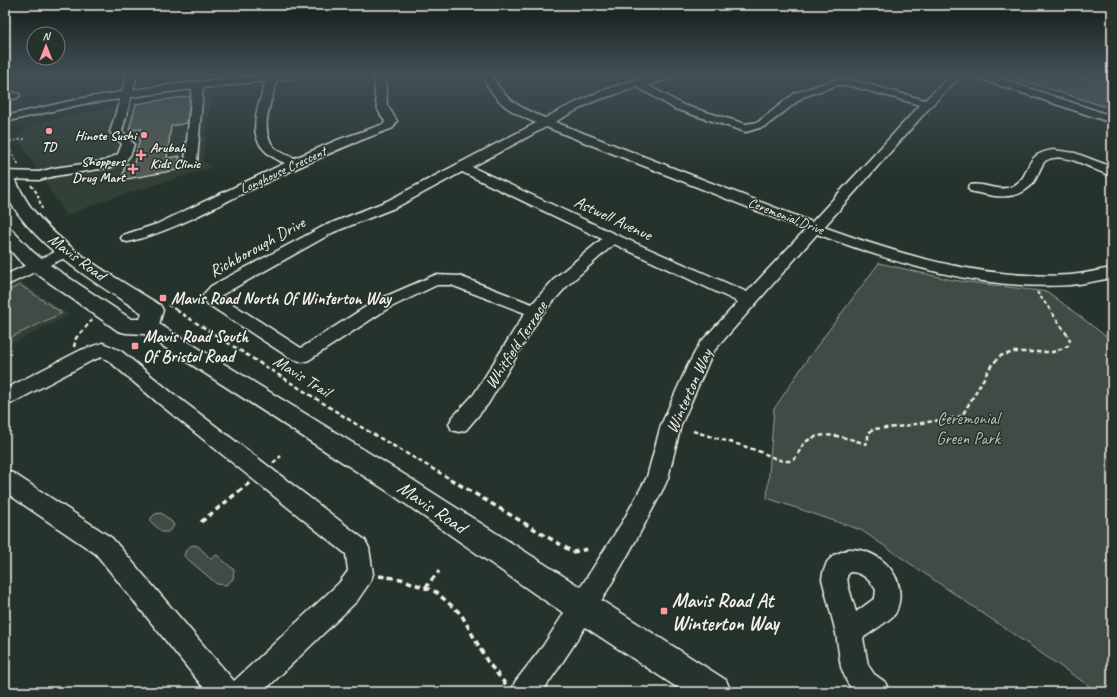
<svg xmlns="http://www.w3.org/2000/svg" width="1117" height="697" font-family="Caveat,sans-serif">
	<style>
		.built { fill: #333f39 }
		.green { fill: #414b45; stroke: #9a9e96 }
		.building { fill: #525c55; stroke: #f4f1e8 }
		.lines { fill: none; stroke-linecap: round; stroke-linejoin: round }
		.minor-casing { stroke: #f4f1e8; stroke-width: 3 }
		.major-casing { stroke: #f4f1e8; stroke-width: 3 }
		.path-far3 { stroke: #f4f1e8; stroke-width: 1.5; stroke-dasharray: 2.5 2; stroke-linecap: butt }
		.path-far2 { stroke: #f4f1e8; stroke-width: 2; stroke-dasharray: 3.5 2.5; stroke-linecap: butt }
		.path-far1 { stroke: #f4f1e8; stroke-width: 2.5; stroke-dasharray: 4.5 3; stroke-linecap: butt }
		.path { stroke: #f4f1e8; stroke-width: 3.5; stroke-dasharray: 5.5 4; stroke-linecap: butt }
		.minor { fill: #26332d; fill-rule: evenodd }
		.major { fill: #26332d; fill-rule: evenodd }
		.poi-dot { fill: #ff9aa2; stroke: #26332d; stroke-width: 1.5 }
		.labels { text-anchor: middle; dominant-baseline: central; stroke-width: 3; stroke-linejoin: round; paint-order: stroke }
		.far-poi-label { font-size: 14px; font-weight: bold; fill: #f4f1e8; stroke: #26332d; text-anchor: end }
		.far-street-label { font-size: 14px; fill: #f4f1e8; stroke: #26332d }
		.street-label { font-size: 17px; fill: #f4f1e8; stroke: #26332d }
		.poi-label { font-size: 17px; font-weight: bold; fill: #f4f1e8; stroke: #26332d; text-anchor: start }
		.park-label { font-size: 17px; fill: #bebfb7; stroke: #26332d }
		.near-street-label { font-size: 20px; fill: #f4f1e8; stroke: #26332d }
		.near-poi-label { font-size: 20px; font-weight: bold; fill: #f4f1e8; stroke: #26332d; text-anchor: start }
	</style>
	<rect width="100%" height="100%" fill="#26332d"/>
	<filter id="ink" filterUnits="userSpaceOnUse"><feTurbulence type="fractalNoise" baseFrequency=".025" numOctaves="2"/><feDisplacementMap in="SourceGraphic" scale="8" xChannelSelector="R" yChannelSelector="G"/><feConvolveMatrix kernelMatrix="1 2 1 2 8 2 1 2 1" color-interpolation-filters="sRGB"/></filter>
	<g filter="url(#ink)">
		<path class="built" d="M 217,91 L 208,115 L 203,161 L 213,167 L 103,201 L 66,216 L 17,137 L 35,124 L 118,105 L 171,96 Z
			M 5,271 L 69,315 L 5,347 Z"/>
		<path class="green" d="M 879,263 L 952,280 L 1048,292 L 1112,341 L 1112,692 L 1098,692 L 861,530 L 767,498 L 774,409 L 811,354 Z
			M 20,285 L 62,313 L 5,340 L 5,292 Z
			M 161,513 L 172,522 L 174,526 L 168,532 L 162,532 L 151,522 L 151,518 L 155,514 Z
			M 192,545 L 198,546 L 211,559 L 217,555 L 234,570 L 233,579 L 226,585 L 217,584 L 184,556 L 186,550 Z"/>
		<path class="building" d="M 1015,75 L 1079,75 L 1089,80 L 1091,78 L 1112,84 L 1112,109 L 1015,78 Z
			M 190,96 L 187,123 L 171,126 L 167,158 L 180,156 L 177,170 L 122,180 L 125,164 L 134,163 L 142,129 L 129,130 L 136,104 Z"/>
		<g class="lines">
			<defs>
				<path id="minor" d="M 127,75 L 137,75 L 133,90 C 189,82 245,75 302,75 L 297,78 L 277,80 C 272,100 257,132 276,149 C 281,153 289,156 295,158 L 340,139 L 384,124 L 385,121 C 374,108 374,92 375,75 L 385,75 L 387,105 L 397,121 L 393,128 C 343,146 296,168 248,191 C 209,210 170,232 128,242 L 123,241 L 121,238 L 123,235 L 157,224 L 285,163 C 242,146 255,116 266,81 L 203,88 L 197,161 L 195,164 L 187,164 L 185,161 L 192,89 L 131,97 L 122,131 L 134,144 L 131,154 L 126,160 L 112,167 L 55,176 L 39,180 L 5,179 L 5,171 L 39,172 L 54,168 L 104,161 L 118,154 L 122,144 L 110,132 L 120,99 L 83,104 L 5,122 L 5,116 L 83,98 L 122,92 Z
					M 482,75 L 492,75 C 503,99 522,109 545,118 C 585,97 630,75 675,75 L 674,77 L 648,85 L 683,105 L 746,124 L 758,122 L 795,93 L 837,79 L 852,80 L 925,100 L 951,75 L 962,75 L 931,106 L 824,227 C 903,256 985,280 1070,275 C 1084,274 1098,270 1112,268 L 1112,278 C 1098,280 1084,284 1070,285 C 983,291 898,264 817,234 L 713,352 L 681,425 L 668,478 L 665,485 C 629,556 588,627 542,692 L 511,692 L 515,682 L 543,646 L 623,521 L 647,477 L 661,425 L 687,367 L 700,343 L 738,302 L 614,244 L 568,285 L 541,315 L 488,404 L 466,430 L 459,432 L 452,430 L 449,424 L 452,418 L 474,394 L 525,313 L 451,285 L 437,285 L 387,309 L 309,360 L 303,362 L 290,358 L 206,303 L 203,295 L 211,286 L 324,226 L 387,201 L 536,123 C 510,112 494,102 482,75 ZM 838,85 L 851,86 L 920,105 L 812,222 L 555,122 L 592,102 L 637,87 L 675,109 L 746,132 L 766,126 L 803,97 ZM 546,127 L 805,230 L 747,292 L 617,235 L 472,167 ZM 462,172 L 602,239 L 556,277 L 532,304 L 459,276 L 435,275 L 375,301 L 301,348 L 220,296 L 334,232 L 397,207 Z
					M 974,75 L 990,75 L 1112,116 L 1112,123 L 975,77 Z
					M 1102,75 L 1112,75 L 1112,80 Z
					M 5,90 L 19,94 L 20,96 L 15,99 L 5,96 Z
					M 1053,150 L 1075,153 L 1112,167 L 1112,176 C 1093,171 1064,149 1045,161 C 1040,167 1038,176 1033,183 C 1017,203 991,196 970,191 L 968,188 L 970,185 C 984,182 999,193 1013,186 C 1034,175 1020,155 1053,150 Z
					M 66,247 L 71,249 L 74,252 L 71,255 L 5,286 L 5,275 Z
					M 103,343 L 121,351 L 171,392 L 365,540 L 369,548 L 373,574 L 370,582 L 357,601 L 263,692 L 207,692 L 96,554 L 5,492 L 5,471 L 13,473 L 112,538 L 234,681 L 339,583 L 348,571 L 346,554 L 157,402 L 109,361 L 102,357 L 93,360 L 12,403 L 5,406 L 5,389 L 81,350 Z
					M 849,549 C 878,549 904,573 899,602 C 898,606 897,611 895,614 C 889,621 871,632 863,638 L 868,665 L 874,674 L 885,682 L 889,692 L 854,692 L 847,682 L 841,667 L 836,633 L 822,579 L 823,573 L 827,562 L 834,555 ZM 850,572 C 862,572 870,580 876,590 L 875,598 L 856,612 L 848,585 L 847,576 Z"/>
				<path id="major" d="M 5,172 L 11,174 C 19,185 24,199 33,210 C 67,252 115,277 160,305 L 163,310 L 159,324 L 405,475 L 726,680 L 731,692 L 684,692 L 538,596 L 387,491 L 144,334 L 126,333 L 118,331 L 30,269 L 19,260 L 5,244 L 5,228 L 11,229 L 33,252 L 44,261 L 131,319 L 140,319 L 142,313 C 101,286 58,261 26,224 C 19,215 10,204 6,193 C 3,187 5,179 5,172 Z"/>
			</defs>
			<use href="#minor" class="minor-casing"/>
			<use href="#major" class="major-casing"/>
			<path class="path-far3" d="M 5,142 L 25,139
				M 5,143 L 19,165"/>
			<path class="path-far2" d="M 31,185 L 37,193 L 42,209
				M 1037,292 L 1051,311
				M 168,305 L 178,311"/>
			<path class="path-far1" d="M 176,310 L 356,424 L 452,480
				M 74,347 L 76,338 L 92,320
				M 693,431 C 714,438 736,443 758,451 C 767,454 779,462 789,461 C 797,460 798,453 801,448 C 814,426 847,438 866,444 L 868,441 L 868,434 L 873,429 L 897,427 L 959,417 L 963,414 L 991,366 L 1000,356 L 1014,352 L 1053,352 L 1068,346 L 1070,340 L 1068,336 L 1050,310
				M 273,463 L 281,456"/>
			<path class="path" d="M 450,479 L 573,552 L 588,549
				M 201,522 L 249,483
				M 379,576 L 401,579 L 436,592 L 461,614 L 487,661 L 507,686
				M 425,588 L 439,571"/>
			<use href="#minor" class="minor"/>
			<use href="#major" class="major"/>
		</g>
	</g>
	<linearGradient id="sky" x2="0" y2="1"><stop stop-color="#151c19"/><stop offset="0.43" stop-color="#415057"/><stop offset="1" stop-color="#415057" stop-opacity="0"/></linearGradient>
	<rect width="1117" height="173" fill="url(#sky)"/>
	<g class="poi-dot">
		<circle cx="49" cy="131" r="4"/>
		<circle cx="144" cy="135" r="4"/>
		<path d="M139 149h4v4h4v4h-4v4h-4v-4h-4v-4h4z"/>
		<path d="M131 163h4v4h4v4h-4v4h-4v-4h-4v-4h4z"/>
		<rect x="159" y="294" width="8" height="8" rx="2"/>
		<rect x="131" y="342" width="8" height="8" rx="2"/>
		<rect x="660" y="607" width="8" height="8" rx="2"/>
	</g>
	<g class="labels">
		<g class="far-poi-label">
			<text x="136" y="135">Hinote Sushi</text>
			<text x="49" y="146" text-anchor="middle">TD</text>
			<text x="150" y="147" text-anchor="start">Arubah<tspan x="150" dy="16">Kids Clinic</tspan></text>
			<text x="125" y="161">Shoppers<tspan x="125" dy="16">Drug Mart</tspan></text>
		</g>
		<g class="far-street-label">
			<text transform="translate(283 170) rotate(-25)">Longhouse Crescent</text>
			<text transform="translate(786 216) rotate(21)">Ceremonial Drive</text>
		</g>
		<g class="street-label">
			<text transform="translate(613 218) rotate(25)">Astwell Avenue</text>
			<text transform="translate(257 247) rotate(-29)">Richborough Drive</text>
			<text transform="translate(77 257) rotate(37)">Mavis Road</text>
			<text transform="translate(516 345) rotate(-57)">Whitfield Terrace</text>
			<text transform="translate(302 376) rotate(32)">Mavis Trail</text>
			<text transform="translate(689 391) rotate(-66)">Winterton Way</text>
		</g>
		<g class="poi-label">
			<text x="171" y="298">Mavis Road North Of Winterton Way</text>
			<text x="143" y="336">Mavis Road South<tspan x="143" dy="20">Of Bristol Road</tspan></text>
		</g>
		<g class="park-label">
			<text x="968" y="418">Ceremonial<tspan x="968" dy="20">Green Park</tspan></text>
		</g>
		<g class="near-street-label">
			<text transform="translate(432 507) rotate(34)">Mavis Road</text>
		</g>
		<g class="near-poi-label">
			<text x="672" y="600">Mavis Road At<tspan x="672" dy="23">Winterton Way</tspan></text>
		</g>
	</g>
	<rect width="1117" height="697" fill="none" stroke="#26332d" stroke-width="20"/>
	<rect x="10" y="10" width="1097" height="677" fill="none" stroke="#f4f1e8" stroke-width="1.5" filter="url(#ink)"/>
	<g transform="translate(46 46)"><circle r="19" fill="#26332d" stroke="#787f78"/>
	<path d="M0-3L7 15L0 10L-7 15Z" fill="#ff9aa2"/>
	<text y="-6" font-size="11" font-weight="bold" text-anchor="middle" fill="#f4f1e8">N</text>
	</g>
</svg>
